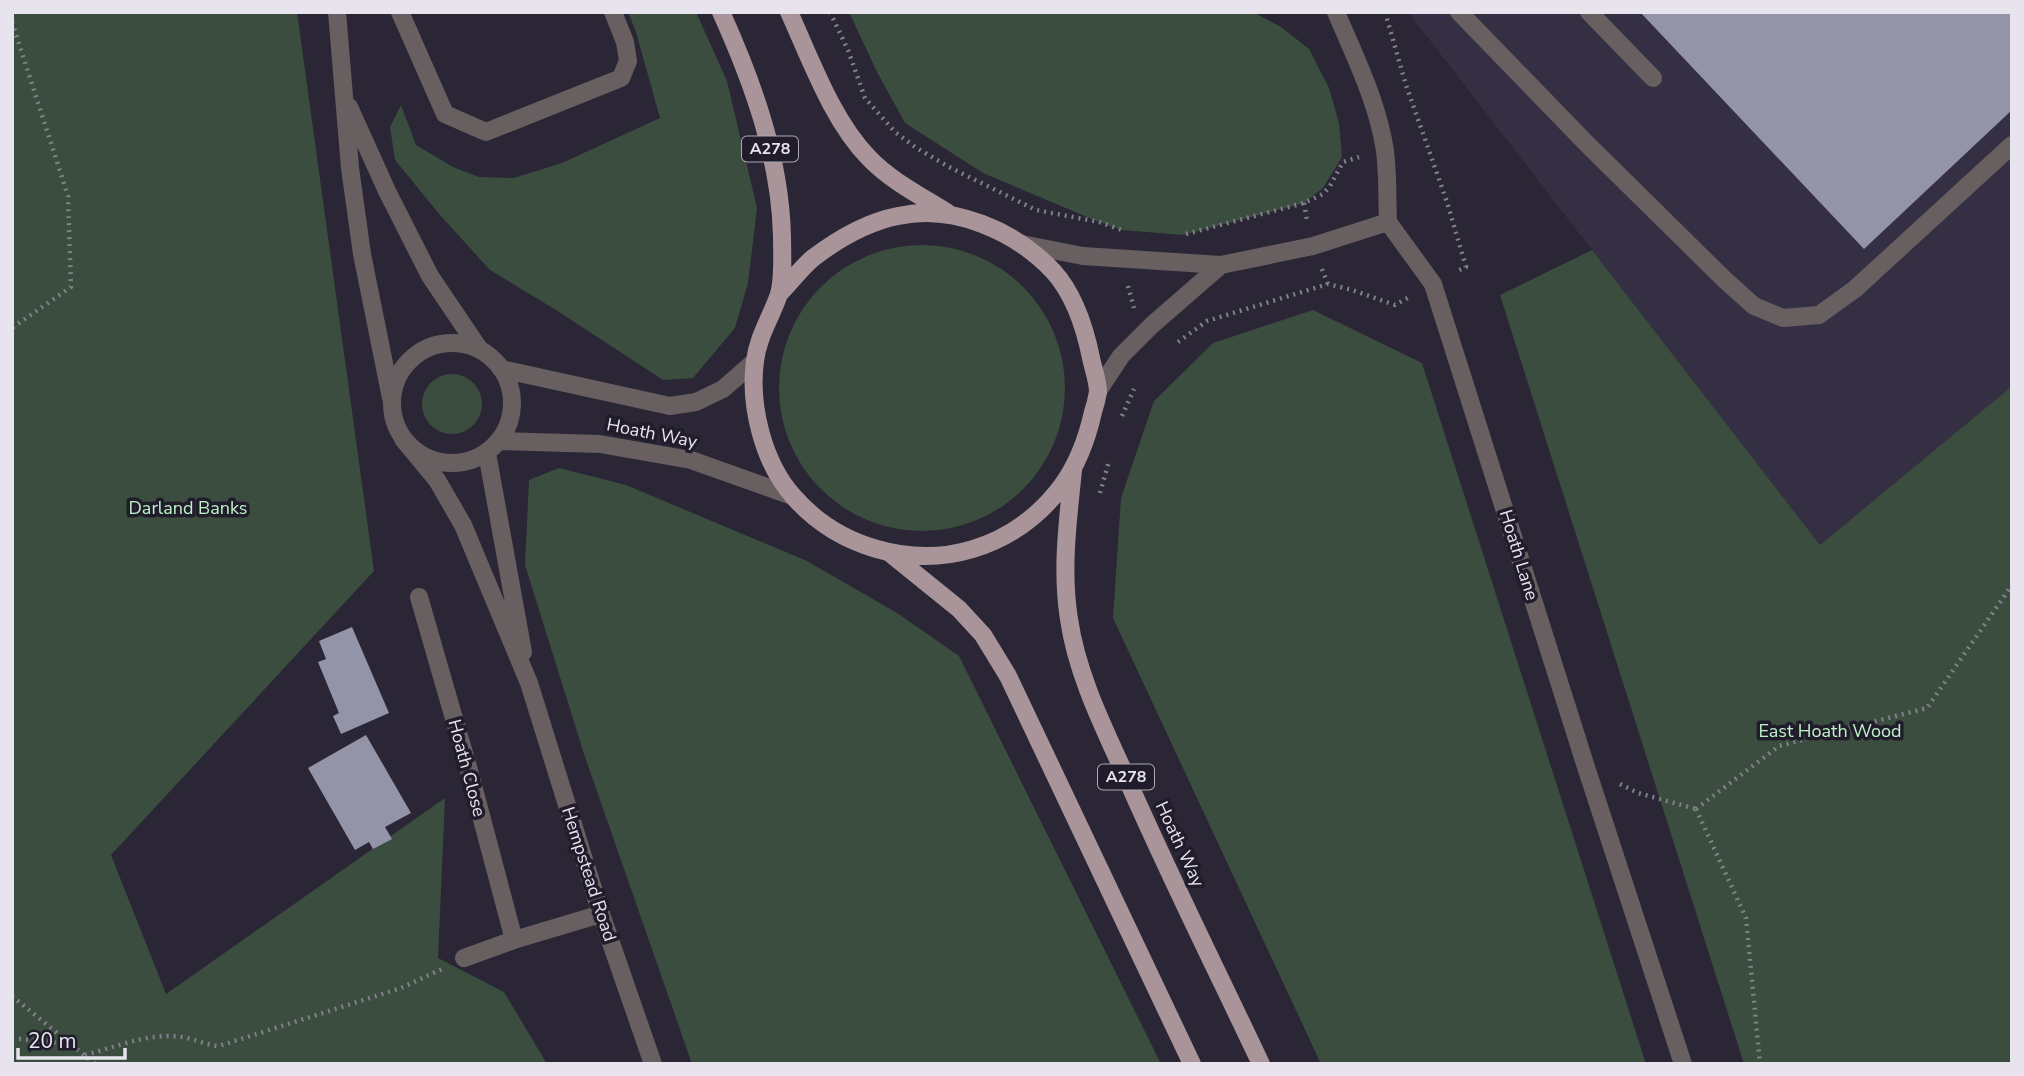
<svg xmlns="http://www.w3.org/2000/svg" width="2024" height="1076" font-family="'Nunito Sans',sans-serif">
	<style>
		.built { fill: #352f43 }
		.green { fill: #3a4d3e }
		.building { fill: #9394a7 }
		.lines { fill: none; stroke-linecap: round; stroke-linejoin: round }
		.path { stroke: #827f8b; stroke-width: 4.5; stroke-dasharray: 2 5; stroke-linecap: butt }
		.service { stroke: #685f61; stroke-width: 18 }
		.minor { stroke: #685f61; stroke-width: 18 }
		.tertiary { stroke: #685f61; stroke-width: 18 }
		.primary { stroke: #a89499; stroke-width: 18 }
		.labels { text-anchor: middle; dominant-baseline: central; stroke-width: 7; stroke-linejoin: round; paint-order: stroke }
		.shield { fill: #211c2b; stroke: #aca8b4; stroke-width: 2 }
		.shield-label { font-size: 16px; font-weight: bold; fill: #e7e4ee }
		.street-label { font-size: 18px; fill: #e7e4ee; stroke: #211c2b }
		.park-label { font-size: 18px; fill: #bdf3c6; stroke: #211c2b }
	</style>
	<rect width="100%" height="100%" fill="#2a2635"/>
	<path class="built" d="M 1408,12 L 2012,12 L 2012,386 L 1820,545 Z"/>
	<path class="green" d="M 12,12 L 297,12 L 374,571 L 111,855 L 166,994 L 445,798 L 438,958 L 504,992 L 547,1064 L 12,1064 Z
		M 628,12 L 696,12 L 727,81 L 757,208 L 748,283 L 735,328 L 693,378 L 663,380 L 556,310 L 490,270 L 440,215 L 395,160 L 390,127 L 401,105 L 416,145 L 453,167 L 479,177 L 514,178 L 562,163 L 660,118 L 636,32 Z
		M 849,12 L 1253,12 L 1281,27 L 1309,49 L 1329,88 L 1339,123 L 1342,157 L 1323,188 L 1304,203 L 1183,235 L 1122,230 L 1099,222 L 983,173 L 905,123 L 877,72 Z
		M779 388a143 143 0 1 1 286 0a143 143 0 1 1-286 0Z
		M 1592,250 L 1820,545 L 2012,386 L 2012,1064 L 1744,1064 L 1500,295 Z
		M 1313,310 L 1422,363 L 1646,1064 L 1321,1064 L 1113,618 L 1121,498 L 1154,401 L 1213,343 Z
		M422 404a30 30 0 1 1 60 0a30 30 0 1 1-60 0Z
		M 559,468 L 626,485 L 807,561 L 897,613 L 959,656 L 1161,1064 L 692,1064 L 584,754 L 525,565 L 529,480 Z"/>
	<path class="building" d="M 1640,12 L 2012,12 L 2012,110 L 1864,249 Z
		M 352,627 L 389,713 L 341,734 L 333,716 L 339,713 L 318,662 L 326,659 L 319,641 Z
		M 366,735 L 411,813 L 385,827 L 392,839 L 373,849 L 369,842 L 355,850 L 308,768 Z"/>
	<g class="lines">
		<path class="path" d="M 830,12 L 848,50 L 865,98 L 895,132 L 915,147 L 949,167 L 1036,210 L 1099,222 L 1122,230
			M 1385,12 L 1406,85 L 1447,202 L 1466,267 L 1455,272
			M 12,22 L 68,196 L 71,287 L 12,328
			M 1304,203 L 1307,220
			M 1186,234 L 1304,203 L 1323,194 L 1330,186 L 1343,162 L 1359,157
			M 1322,269 L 1328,284
			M 1128,286 L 1134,308
			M 1178,342 L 1207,321 L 1328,284 L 1352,290 L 1395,305 L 1411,296
			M 1122,416 L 1134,389
			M 1100,493 L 1109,461
			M 1620,784 L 1638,793 L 1696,809
			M 1696,809 L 1779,746 L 1927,708 L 2012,585
			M 1696,809 L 1746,918 L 1760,1064
			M 12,996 L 95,1064
			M 12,1038 L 59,1043 L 67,1042
			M 85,1055 C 116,1047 150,1032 182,1037 C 195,1039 206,1045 219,1046 L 401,988 L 442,969"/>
		<path class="service" d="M 400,12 L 445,114 L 486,132 L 621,78 L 628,61 L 625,42 L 613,12
			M 1459,12 L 1587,144 L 1725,280 L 1754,306 L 1783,318 L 1819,315 L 1855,289 L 2012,145
			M 1589,12 L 1653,78"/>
		<path class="minor" d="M 337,12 L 350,168 L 362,254 L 391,398
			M 1336,12 C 1355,57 1378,103 1385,151 C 1388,175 1387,199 1388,222
			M 349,107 L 387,191 L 430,276 L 480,350
			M 419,597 L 470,774 L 514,940
			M 464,958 L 514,940 L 601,914"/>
		<path class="tertiary" d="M 1022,244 L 1083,256 L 1221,265 L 1313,246 L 1388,222 L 1433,284 L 1586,767 L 1683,1064
			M392 403a60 60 0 1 1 120 0a60 60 0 1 1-120 0Z
			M 501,369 L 670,406 L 696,402 L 723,389 L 755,361
			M 1098,391 L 1121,356 L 1152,325 L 1221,265
			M 403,439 L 437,480 L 463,525 L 529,683 L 601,914 L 653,1064
			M 499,441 L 600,444 L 691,460 L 792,496
			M 487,453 L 523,652"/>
		<path class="primary" d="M 721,12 C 753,83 780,157 782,236 C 782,252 784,282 778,297 C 770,319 758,337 755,361 C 749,405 763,462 793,496 C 837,547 910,568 973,549 C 1009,538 1039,516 1061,487 C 1078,464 1087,439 1093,412 C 1095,406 1097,398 1098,392 C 1098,381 1093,368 1091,358 C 1085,328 1074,294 1053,271 C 1015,231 954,204 898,216 C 867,222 838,239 813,258 C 801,268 791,282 780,293
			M 789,12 C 811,60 832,120 869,158 C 891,181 921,196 948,213
			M 1073,470 C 1068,520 1061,569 1069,619 C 1077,675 1104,728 1127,779 C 1169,875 1216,969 1261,1064
			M 891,554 L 959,609 L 983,635 L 1008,676 L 1192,1064"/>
	</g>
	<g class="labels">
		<g class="shield">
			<rect x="742" y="136.5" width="56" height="25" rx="5"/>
			<rect x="1098" y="764.5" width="56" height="25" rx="5"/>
		</g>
		<g class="shield-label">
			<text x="770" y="149">A278</text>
			<text x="1126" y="777">A278</text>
		</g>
		<g class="street-label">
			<text transform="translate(652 433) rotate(11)">Hoath Way</text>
			<text transform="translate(1519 555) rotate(73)">Hoath Lane</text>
			<text transform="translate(467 768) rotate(75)">Hoath Close</text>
			<text transform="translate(1180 844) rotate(65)">Hoath Way</text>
			<text transform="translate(589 874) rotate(72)">Hempstead Road</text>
		</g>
		<g class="park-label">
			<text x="188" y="508">Darland Banks</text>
			<text x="1830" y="731">East Hoath Wood</text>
		</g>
	</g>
	<rect width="2024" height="1076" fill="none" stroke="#e7e4ee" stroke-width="28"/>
	<path d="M18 1048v10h107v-10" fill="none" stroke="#e7e4ee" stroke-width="3.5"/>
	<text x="28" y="1048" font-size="21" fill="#e7e4ee" stroke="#211c2b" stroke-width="5" paint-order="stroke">20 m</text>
</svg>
